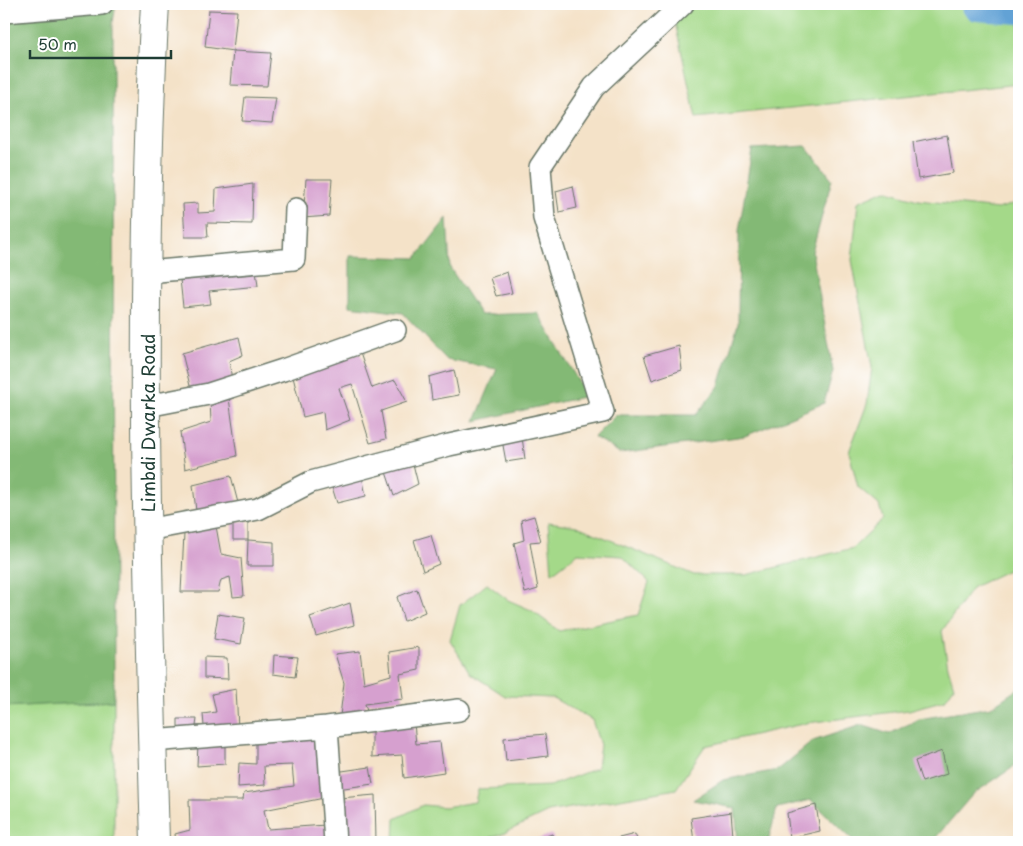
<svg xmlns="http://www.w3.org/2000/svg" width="1023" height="846" font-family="'Playpen Sans',sans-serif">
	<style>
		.green { fill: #a4d989; stroke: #628b5e }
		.forest { fill: #83b975; stroke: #517b54 }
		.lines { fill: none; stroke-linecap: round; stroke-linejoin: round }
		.river { stroke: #62a2d5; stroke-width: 34 }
		.building { fill: #d6a0cf }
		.street-casing { stroke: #6a7768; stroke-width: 24 }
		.secondary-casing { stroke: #6a7768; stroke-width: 30 }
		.street { stroke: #fff; stroke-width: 21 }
		.secondary { stroke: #fff; stroke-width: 28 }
		.labels { text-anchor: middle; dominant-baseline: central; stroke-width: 4.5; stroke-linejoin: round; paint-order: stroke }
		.street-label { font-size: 18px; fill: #1f3d34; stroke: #fff }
	</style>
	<rect width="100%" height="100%" fill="#fff"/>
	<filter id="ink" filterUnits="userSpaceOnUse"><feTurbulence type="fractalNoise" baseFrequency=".02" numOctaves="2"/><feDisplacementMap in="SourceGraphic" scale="10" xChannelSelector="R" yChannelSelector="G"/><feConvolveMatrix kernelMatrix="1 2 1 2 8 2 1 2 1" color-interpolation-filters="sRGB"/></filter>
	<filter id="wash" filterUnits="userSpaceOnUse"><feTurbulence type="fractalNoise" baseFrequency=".0096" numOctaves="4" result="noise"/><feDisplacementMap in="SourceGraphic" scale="20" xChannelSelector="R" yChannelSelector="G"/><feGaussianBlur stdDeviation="1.12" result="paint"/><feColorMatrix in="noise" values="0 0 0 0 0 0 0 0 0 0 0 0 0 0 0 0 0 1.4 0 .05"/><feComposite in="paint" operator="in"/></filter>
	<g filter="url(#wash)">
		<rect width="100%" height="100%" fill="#f4e2c8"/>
		<path class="green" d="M 671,4 L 1019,4 L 1019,84 L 696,118 Z
			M 885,190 L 918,200 L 998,209 L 1019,202 L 1019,565 L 973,587 L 942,631 L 948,667 L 954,687 L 945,700 L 909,710 L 807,723 L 705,746 L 676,789 L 548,812 L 502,834 L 475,842 L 394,842 L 395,819 L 423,805 L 445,807 L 475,802 L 478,789 L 550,786 L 597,768 L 600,745 L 592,720 L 553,698 L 505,696 L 470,673 L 450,640 L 460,605 L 487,584 L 508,600 L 531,610 L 559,631 L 638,615 L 649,582 L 622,556 L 578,553 L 552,573 L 548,522 L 577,526 L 694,575 L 746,575 L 853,548 L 883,519 L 879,505 L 858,487 L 849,452 L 867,404 L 872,367 L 852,260 L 858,202 Z
			M 114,701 L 114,842 L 4,842 L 4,707 Z"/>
		<path class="forest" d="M 4,4 L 116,4 L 113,22 L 114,701 L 4,707 Z
			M 806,146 L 832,179 L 812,252 L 833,371 L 824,403 L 745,436 L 620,453 L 594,437 L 616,415 L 696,415 L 719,386 L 738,324 L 739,231 L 752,149 Z
			M 447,218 L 450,268 L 481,315 L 538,313 L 587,396 L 475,421 L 497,369 L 447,360 L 403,313 L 350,306 L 350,256 L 416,258 Z
			M 1019,688 L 1019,759 L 1012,768 L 973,794 L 932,842 L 855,842 L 811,800 L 777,808 L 768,842 L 738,842 L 735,808 L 693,800 L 723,780 L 778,770 L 813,741 L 861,725 L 889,734 L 919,719 L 991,707 Z"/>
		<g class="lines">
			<path class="river" d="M 978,4 L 1019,7"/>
		</g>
		<g id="blocks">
			<path class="building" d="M 209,10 L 237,11 L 233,51 L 205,47 Z
				M 233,51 L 271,53 L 267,86 L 230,85 Z
				M 245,97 L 276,98 L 272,123 L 242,121 Z
				M 947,135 L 953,173 L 918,179 L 913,142 Z
				M 1019,156 L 1019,184 L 1017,185 L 1016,157 Z
				M 306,179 L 332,179 L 329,216 L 303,218 Z
				M 253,184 L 252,224 L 207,223 L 208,237 L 185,237 L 183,204 L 198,203 L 198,213 L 215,212 L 216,189 Z
				M 573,186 L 577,208 L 559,212 L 556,191 Z
				M 256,271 L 258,286 L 209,291 L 211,304 L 183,307 L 180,279 Z
				M 507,272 L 512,293 L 496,296 L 490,278 Z
				M 239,337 L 243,355 L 229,361 L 232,380 L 192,394 L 182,353 Z
				M 679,346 L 682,370 L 652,380 L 644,356 Z
				M 360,353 L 372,388 L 395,380 L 407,402 L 381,411 L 386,439 L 370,443 L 352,384 L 339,388 L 350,420 L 325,430 L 323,412 L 303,417 L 292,373 Z
				M 454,370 L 459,395 L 432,400 L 429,377 Z
				M 229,398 L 237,456 L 185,469 L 180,432 L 211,422 L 210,400 Z
				M 522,437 L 525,459 L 506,462 L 502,440 Z
				M 412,460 L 418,484 L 394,496 L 385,469 Z
				M 231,476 L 238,503 L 196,511 L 193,485 Z
				M 362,476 L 366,496 L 337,503 L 332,487 Z
				M 534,516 L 541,541 L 530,542 L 538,589 L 525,593 L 514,543 L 524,540 L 521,520 Z
				M 248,521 L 248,540 L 233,540 L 233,522 Z
				M 216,526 L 221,554 L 241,558 L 244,596 L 233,597 L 230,577 L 221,580 L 218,592 L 181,592 L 184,534 Z
				M 431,535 L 439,564 L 423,571 L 414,540 Z
				M 248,540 L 274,542 L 274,566 L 247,566 Z
				M 417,589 L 425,612 L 404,621 L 397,597 Z
				M 350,603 L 354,625 L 316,636 L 310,617 Z
				M 218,614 L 245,618 L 241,644 L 214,639 Z
				M 419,647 L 419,670 L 400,674 L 403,699 L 365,704 L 368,715 L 340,716 L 344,683 L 335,654 L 360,651 L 364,683 L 391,675 L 389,652 Z
				M 274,655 L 298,657 L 295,677 L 273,674 Z
				M 204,657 L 227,658 L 228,679 L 204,678 Z
				M 236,689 L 238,728 L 178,734 L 178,719 L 197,719 L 196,726 L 204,726 L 203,714 L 216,712 L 212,694 Z
				M 414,723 L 416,744 L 440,742 L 444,772 L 404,778 L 402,755 L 372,757 L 372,730 Z
				M 545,734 L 548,756 L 506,761 L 504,738 Z
				M 316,736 L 324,798 L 264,810 L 268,829 L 326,825 L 326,842 L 176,842 L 175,834 L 190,830 L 189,800 L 243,800 L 244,793 L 294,786 L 292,765 L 264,766 L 265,785 L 238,787 L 239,763 L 256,764 L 256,739 Z
				M 225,741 L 225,764 L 197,766 L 198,744 Z
				M 942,751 L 947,774 L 922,782 L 915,761 Z
				M 370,767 L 373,784 L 337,789 L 335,772 Z
				M 375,795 L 376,842 L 342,842 L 340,798 Z
				M 816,805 L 820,831 L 790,838 L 787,813 Z
				M 731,812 L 733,836 L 694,842 L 691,818 Z
				M 552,834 L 554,842 L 530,842 Z
				M 635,834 L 638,842 L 620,842 L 619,838 Z"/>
		</g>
	</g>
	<g filter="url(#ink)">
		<use href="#blocks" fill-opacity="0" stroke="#6a7768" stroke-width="1"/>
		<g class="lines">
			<defs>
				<path id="street" d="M 4,12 L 102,4
					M 147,272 L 294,259 L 296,209
					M 147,406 L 209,394 L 283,370 L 395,330
					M 147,530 L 258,509 L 311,482 L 449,445 L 603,412 L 544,218 L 540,167 L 594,87 L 683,4
					M 327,727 L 459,710
					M 152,741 L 327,727 L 335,842"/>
				<path id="secondary" d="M 155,842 C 147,563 139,283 155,4"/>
			</defs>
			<use href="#street" class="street-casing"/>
			<use href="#secondary" class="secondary-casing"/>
			<use href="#street" class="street"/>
			<use href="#secondary" class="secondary"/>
		</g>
	</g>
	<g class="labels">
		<g class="street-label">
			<text transform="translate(147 423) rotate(-90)">Limbdi Dwarka Road</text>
		</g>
	</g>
	<rect width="1023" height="846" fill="none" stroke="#fff" stroke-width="20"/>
	<path d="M30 50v8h141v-8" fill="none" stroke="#1f3d34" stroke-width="2.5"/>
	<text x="38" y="50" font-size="15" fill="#1f3d34" stroke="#ffffff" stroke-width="4" paint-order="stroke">50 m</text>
</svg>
